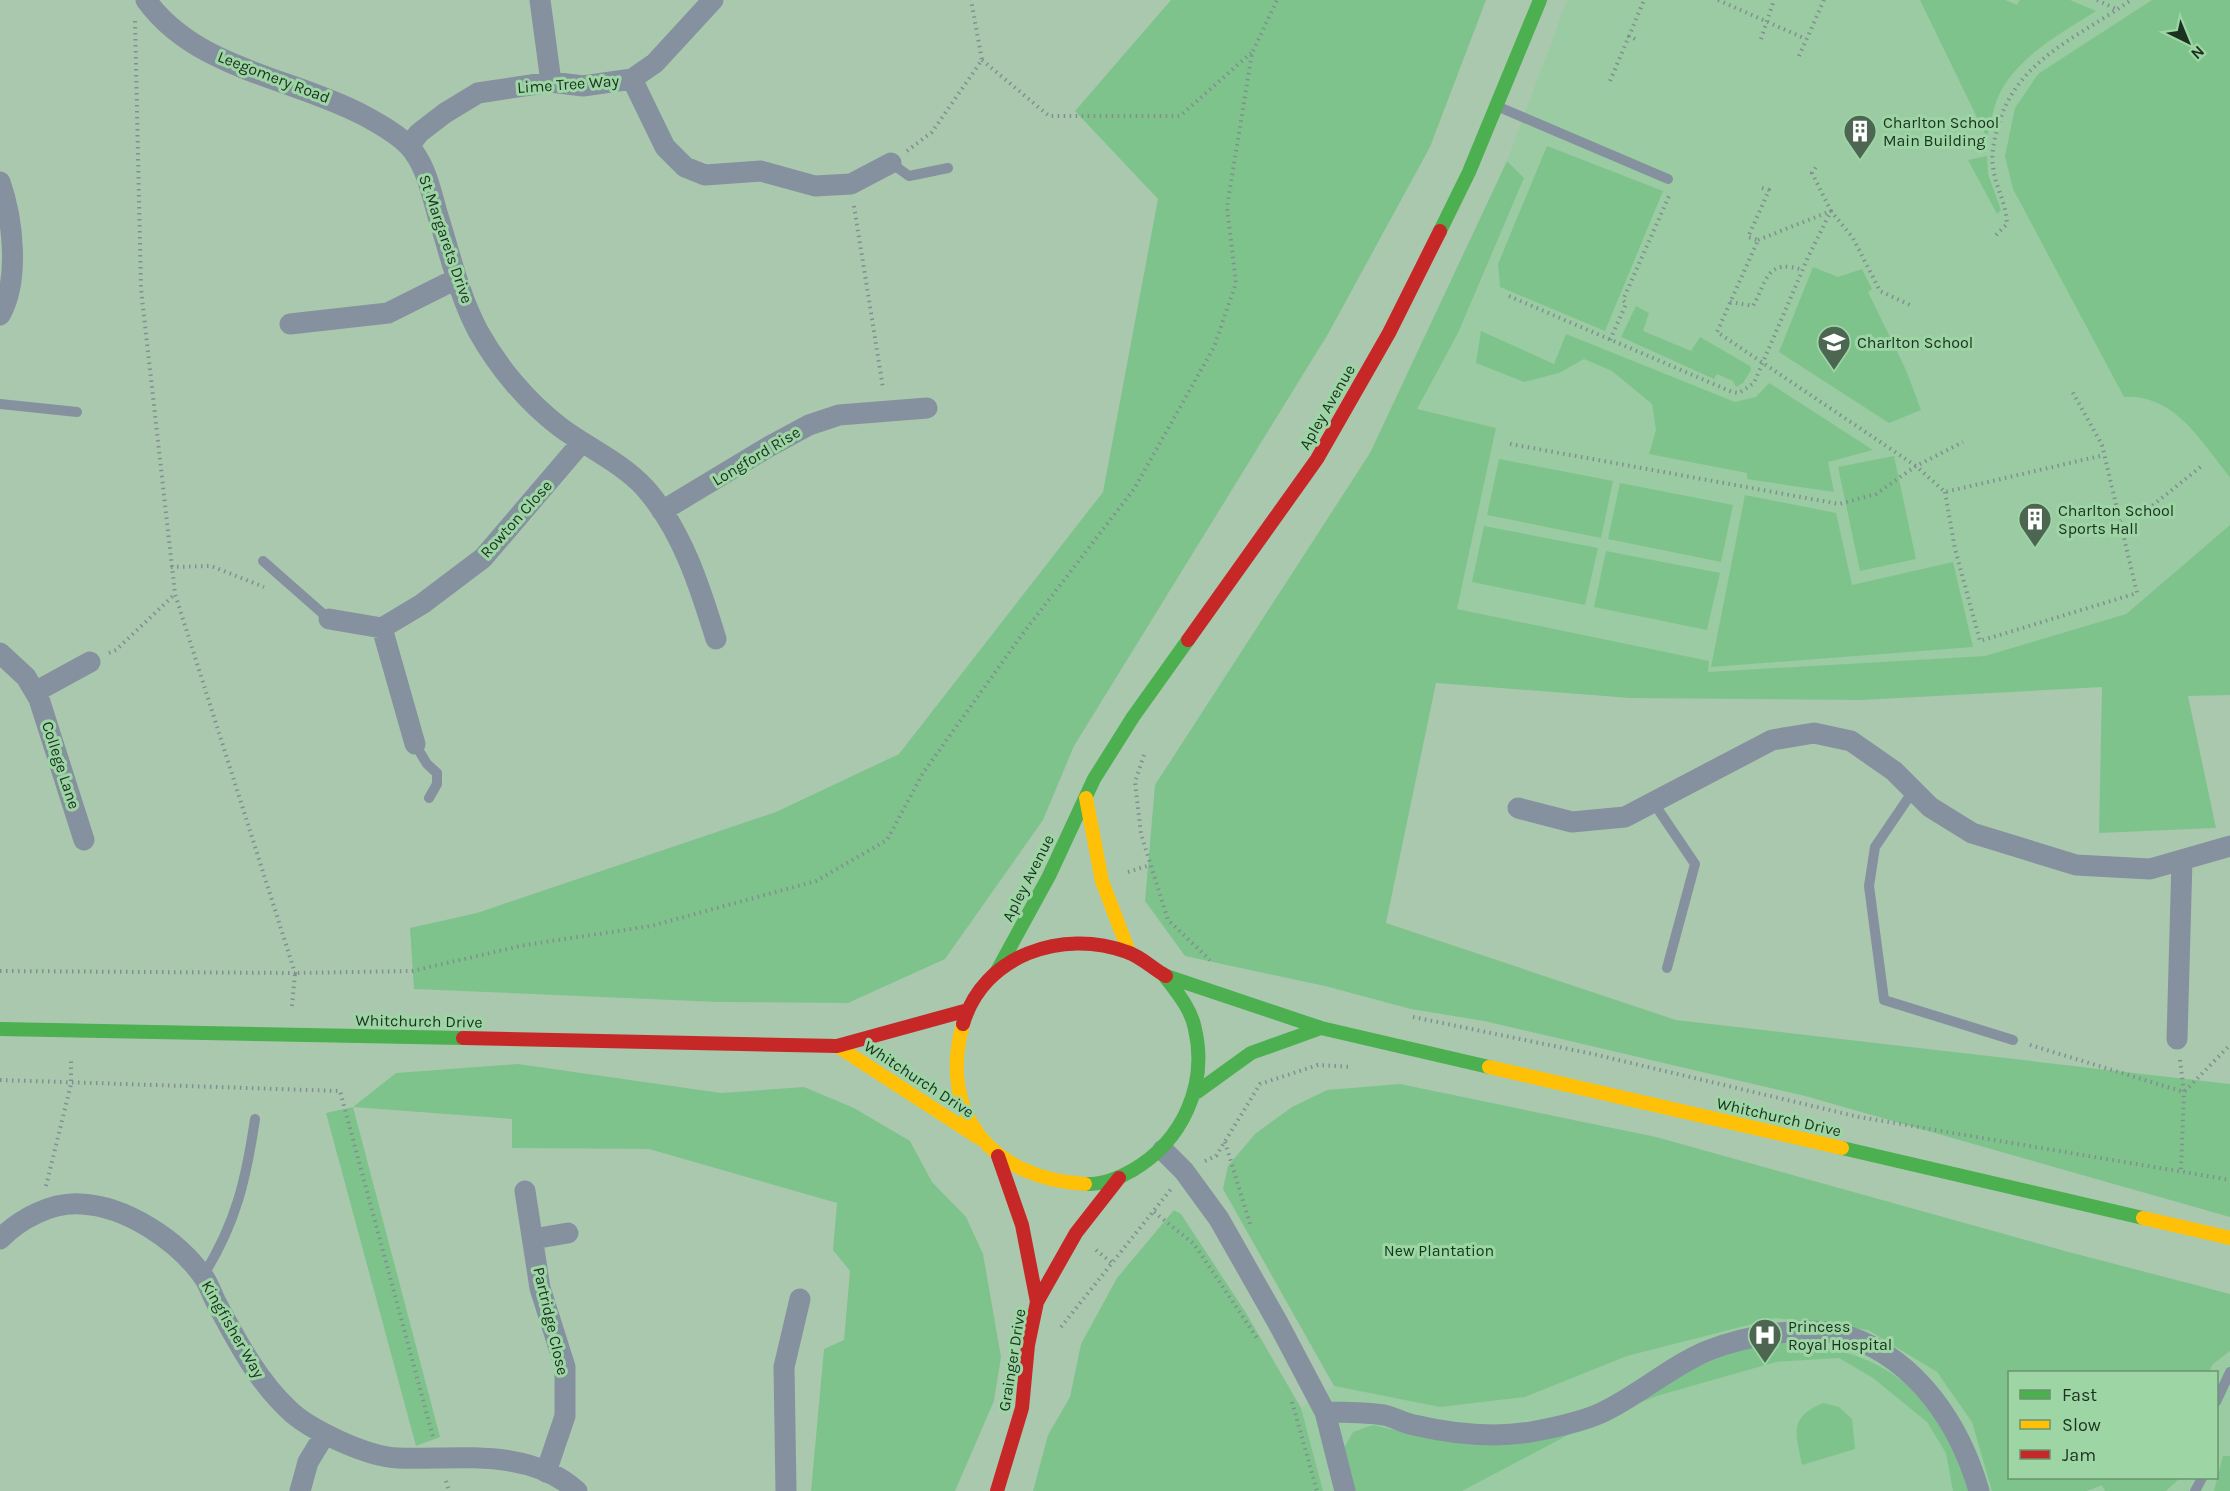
<svg xmlns="http://www.w3.org/2000/svg" width="2230" height="1491" font-family="Karla,sans-serif">
	<style>
		.built { fill: #9bcba2; fill-rule: evenodd }
		.green { fill: #7fc38c }
		.lines { fill: none; stroke-linecap: round; stroke-linejoin: round }
		.path { stroke: #818f91; stroke-width: 4; stroke-dasharray: 1.5 4.5; stroke-linecap: butt }
		.lane { stroke: #85919f; stroke-width: 10 }
		.street { stroke: #85919f; stroke-width: 21 }
		.fast { stroke: #4caf50; stroke-width: 14 }
		.slow { stroke: #ffc107; stroke-width: 14 }
		.jam { stroke: #c62828; stroke-width: 14 }
		.labels { text-anchor: middle; dominant-baseline: central; stroke-width: 6; stroke-linejoin: round; paint-order: stroke }
		.street-label { font-size: 16px; fill: #1b321f; stroke: #9dd5a5 }
		.poi-label { font-size: 16px; fill: #1b321f; stroke: #9dd5a5; text-anchor: start }
		.park-label { font-size: 16px; fill: #103b1b; stroke: #9dd5a5 }
	</style>
	<rect width="100%" height="100%" fill="#aac8ae"/>
	<path class="built" d="M 1567,0 L 2230,0 L 2230,525 L 2125,614 L 1986,656 L 1708,673 L 1708,661 L 1457,609 L 1496,428 L 1416,410 L 1458,333 L 1524,178 L 1507,161 Z
		M 2230,1294 L 2230,1491 L 1323,1491 L 1301,1408 L 1334,1386 L 1440,1407 L 1525,1397 L 1627,1356 L 1776,1318 L 1868,1330 L 1937,1372 ZM 2010,1372 L 2216,1372 L 2216,1478 L 2010,1478 Z"/>
	<path class="green" d="M 1171,0 L 1486,0 L 1430,147 L 1328,334 L 1074,746 L 1043,820 L 945,959 L 848,1003 L 718,1002 L 414,989 L 410,928 L 477,913 L 776,812 L 899,754 L 1103,492 L 1158,199 L 1075,111 Z
		M 1920,0 L 2005,0 L 2017,5 L 2020,0 L 2070,0 L 2096,11 C 2063,32 2022,54 2002,89 C 1994,103 1991,122 1987,138 Z
		M 2152,0 L 2230,0 L 2230,477 C 2201,442 2175,394 2124,397 L 2013,189 L 2005,156 L 2015,108 L 2038,74 Z
		M 1547,146 L 1663,191 L 1605,331 L 1500,287 L 1498,264 Z
		M 1987,156 L 1988,174 L 2001,210 L 1997,214 L 1968,160 Z
		M 1507,161 L 1524,178 L 1458,333 L 1417,409 L 1496,428 L 1457,609 L 1709,661 L 1708,672 L 1985,656 L 2126,614 L 2230,525 L 2230,695 L 2188,696 L 2216,828 L 2099,833 L 2102,687 L 1861,700 L 1630,698 L 1436,683 L 1386,923 L 1676,1020 L 2230,1084 L 2230,1217 L 1805,1096 L 1484,1021 L 1411,1009 L 1325,986 L 1185,956 L 1145,901 L 1155,785 L 1370,453 Z
		M 1813,267 L 1838,277 L 1862,269 L 1872,289 L 1868,292 L 1906,370 L 1921,410 L 1889,423 L 1779,352 Z
		M 1636,306 L 1649,313 L 1643,331 L 1691,351 L 1700,337 L 1750,366 L 1751,370 L 1743,383 L 1736,387 L 1733,381 L 1717,374 L 1714,379 L 1621,337 Z
		M 1481,331 L 1554,364 L 1566,334 L 1735,402 L 1756,397 L 1769,383 L 1873,450 L 1828,462 L 1834,492 L 1747,479 L 1747,473 L 1649,454 L 1656,430 L 1652,404 L 1612,371 L 1584,359 L 1559,373 L 1524,382 L 1476,363 Z
		M 1894,456 L 1916,559 L 1860,571 L 1838,467 Z
		M 1499,459 L 1613,481 L 1601,538 L 1487,515 Z
		M 1620,483 L 1733,505 L 1721,562 L 1608,539 Z
		M 1745,495 L 1836,513 L 1852,585 L 1953,562 L 1973,647 L 1711,667 Z
		M 1484,526 L 1598,548 L 1585,605 L 1472,582 Z
		M 1606,551 L 1720,573 L 1707,630 L 1594,607 Z
		M 518,1064 L 721,1093 L 804,1087 L 854,1108 L 910,1141 L 932,1182 L 966,1217 L 983,1254 L 1001,1357 L 994,1401 L 955,1491 L 811,1491 L 824,1349 L 844,1340 L 850,1271 L 833,1250 L 837,1203 L 649,1149 L 512,1148 L 512,1119 L 353,1107 L 440,1437 L 416,1446 L 326,1113 L 353,1107 L 396,1073 Z
		M 1400,1084 L 1656,1137 L 2065,1251 L 2230,1294 L 2230,1351 L 2213,1364 L 2209,1372 L 2010,1372 L 2010,1478 L 2180,1478 L 2166,1491 L 2105,1491 L 2102,1485 L 2087,1491 L 1992,1491 L 1972,1422 L 1937,1372 L 1868,1330 L 1776,1318 L 1627,1356 L 1525,1397 L 1440,1407 L 1334,1386 L 1223,1189 L 1228,1166 L 1255,1134 L 1292,1107 L 1327,1090 Z
		M 1174,1210 L 1181,1214 L 1246,1313 L 1301,1408 L 1323,1491 L 1033,1491 L 1048,1435 L 1070,1397 L 1081,1344 L 1117,1278 Z
		M 1800,1342 C 1860,1353 1901,1367 1937,1419 C 1942,1427 1949,1434 1953,1442 C 1960,1457 1963,1475 1968,1491 L 1953,1491 L 1946,1453 L 1927,1422 L 1873,1378 L 1839,1358 L 1776,1362 L 1660,1395 L 1602,1417 L 1462,1491 L 1355,1491 L 1344,1448 L 1353,1432 L 1373,1425 L 1411,1434 L 1509,1442 L 1742,1349 L 1770,1343 Z
		M 1823,1403 L 1839,1407 L 1852,1419 L 1855,1449 L 1802,1465 C 1796,1433 1788,1418 1823,1403 Z
		M 2223,1456 L 2230,1456 L 2230,1491 L 2214,1491 Z"/>
	<g class="lines">
		<path class="path" d="M 1718,0 L 1806,39
			M 2097,0 L 2118,10
			M 1635,39 L 1629,36 L 1644,0
			M 1761,39 L 1774,0
			M 1799,56 L 1824,0
			M 982,60 L 1049,116 L 1180,116 L 1251,53
			M 1610,81 L 1629,36
			M 907,151 L 932,132 L 982,60 L 971,0
			M 1762,188 L 1769,190 L 1748,237 L 1758,240 L 1717,332 L 1916,466 L 1963,442
			M 854,206 L 883,388
			M 1996,235 L 2007,224 C 2006,201 1995,187 1993,166 C 1991,155 1994,141 1997,130 C 2014,60 2078,38 2131,0
			M 1758,240 L 1831,211 L 1853,238 L 1880,291 L 1910,305
			M 1509,296 L 1732,392 L 1739,393 L 1754,383 L 1809,255 L 1831,211 L 1812,173 L 1816,167
			M 1730,302 L 1753,306 C 1767,281 1766,258 1803,270
			M 1610,340 L 1626,304 L 1623,300 L 1669,196
			M 1510,444 L 1839,504 L 1876,494 L 1916,466 L 1945,492 L 2104,455
			M 1945,492 L 1955,549 L 1980,641 L 2137,593 L 2102,445 L 2072,391
			M 2119,518 L 2148,509 L 2203,465
			M 171,567 L 211,566 L 264,587
			M 109,653 L 116,650 L 175,594
			M 1144,755 L 1135,782 L 1141,834 L 1168,920 L 1210,960
			M 1128,872 L 1150,865
			M 0,971 L 295,973 L 175,594 L 141,289 L 135,21
			M 292,1006 L 295,973 L 412,971 L 525,945 L 651,926 L 816,881 L 887,840 L 923,773 L 1021,636 L 1134,489 L 1214,347 L 1236,283 L 1227,207 L 1252,53 L 1277,0
			M 1413,1017 L 1593,1054 L 1859,1117 L 2230,1180
			M 2030,1045 L 2184,1092 L 2230,1045
			M 2180,1060 L 2184,1092 L 2181,1169
			M 0,1080 L 340,1091 L 433,1437
			M 1225,1142 L 1250,1224
			M 1205,1161 L 1216,1156 L 1260,1084 L 1318,1065 L 1352,1067
			M 46,1186 L 71,1084 L 71,1058
			M 1154,1212 L 1194,1244 L 1259,1341
			M 1096,1250 L 1112,1263
			M 1061,1327 L 1171,1189
			M 1292,1402 L 1317,1491
			M 446,1481 L 449,1491"/>
		<path class="lane" d="M 1499,107 L 1668,179
			M 891,163 L 909,176 L 948,168
			M 0,404 L 77,412
			M 263,561 L 329,619
			M 415,744 L 427,764 L 437,773 L 437,784 L 429,798
			M 1913,791 L 1875,847 L 1869,886 L 1884,1000 L 2013,1040
			M 1653,802 L 1695,864 L 1667,968
			M 203,1276 C 236,1223 246,1180 255,1119
			M 2216,1402 L 2230,1372
			M 2195,1491 L 2202,1478"/>
		<path class="street" d="M 146,0 C 197,70 291,77 363,115 C 378,123 396,133 408,145 C 426,164 431,192 438,216 C 450,254 459,295 478,331 C 498,367 527,402 560,427 C 588,448 621,462 645,488 C 682,530 700,587 716,639
			M 540,0 L 551,82
			M 632,79 L 665,147 L 685,167 L 705,175 L 761,171 L 815,186 L 851,184 L 891,163
			M 409,146 L 419,133 L 445,113 L 478,93 L 551,82 L 583,86 L 632,79 L 655,63 L 713,0
			M 0,182 C 13,219 20,280 0,315
			M 290,324 L 388,313 L 456,279
			M 662,511 L 770,446 L 809,425 L 839,415 L 927,408
			M 329,619 L 382,628 L 415,744
			M 382,628 L 422,604 L 483,558 L 582,442
			M 0,653 L 26,677 L 39,699 L 84,840
			M 35,692 L 90,662
			M 1518,808 L 1572,822 L 1625,817 L 1772,740 L 1814,733 L 1851,741 L 1894,771 L 1930,807 L 1972,833 L 2076,865 L 2150,869 L 2230,846
			M 2177,1039 L 2182,860
			M 1163,1150 L 1184,1171 L 1219,1219 L 1278,1323 L 1325,1412 L 1345,1491
			M 525,1191 L 540,1288 L 565,1367 L 565,1416 L 546,1472
			M 0,1239 C 20,1219 51,1202 81,1204 C 126,1206 177,1240 203,1276 C 209,1284 212,1295 217,1304 C 237,1341 257,1380 288,1409 C 309,1430 368,1457 398,1458 C 458,1460 528,1447 577,1491
			M 533,1239 L 568,1233
			M 1325,1412 C 1344,1412 1364,1412 1384,1415 C 1394,1417 1403,1423 1414,1425 C 1453,1434 1496,1439 1536,1431 C 1557,1427 1581,1422 1601,1413 C 1638,1396 1669,1367 1707,1351 C 1744,1336 1811,1323 1850,1337 C 1918,1361 1960,1425 1979,1491
			M 300,1491 L 308,1462 L 325,1434
			M 786,1491 L 784,1367 L 800,1299"/>
		<path class="fast" d="M 1440,231 L 1469,172 L 1540,0
			M 997,971 L 1049,876 L 1094,779 L 1133,717 L 1188,640
			M 1166,976 L 1321,1028 L 1489,1067
			M 0,1029 L 463,1038
			M 1197,1092 L 1251,1053 L 1321,1028
			M 1842,1148 L 2143,1218
			M 1085,1184 C 1101,1185 1120,1178 1133,1170 C 1182,1141 1208,1086 1195,1029 C 1191,1008 1176,991 1163,974"/>
		<path class="slow" d="M 1086,798 L 1102,881 L 1129,952
			M 963,1024 C 937,1117 995,1179 1085,1184
			M 837,1046 L 979,1138
			M 1489,1067 L 1842,1148
			M 2143,1218 L 2230,1238"/>
		<path class="jam" d="M 1188,640 L 1317,459 L 1389,333 L 1440,231
			M 963,1024 C 983,955 1063,928 1127,952 C 1142,957 1153,969 1166,976
			M 463,1038 L 837,1046 L 968,1010
			M 998,1156 L 1022,1225 L 1037,1302
			M 997,1491 L 1022,1408 L 1028,1345 L 1037,1302 L 1076,1233 L 1119,1178"/>
	</g>
	<defs>
		<symbol id="building-pin" viewBox="-11 -11 22 30"><path d="M0 17L-7.5 6A9.5 9.5 0 1 1 7.5 6Z" fill="#4d6651" stroke="#9dd5a5"/><path d="M-4-6H4V6H1V3H-1V6H-4ZM-2.5-4.3h1.7v1.8h-1.7ZM.8-4.3h1.7v1.8H.8ZM-2.5-1h1.7V.8h-1.7ZM.8-1h1.7V.8H.8Z" fill="#fff"/></symbol>
		<symbol id="school-pin" viewBox="-11 -11 22 30"><path d="M0 17L-7.5 6A9.5 9.5 0 1 1 7.5 6Z" fill="#4d6651" stroke="#9dd5a5"/><path d="M0-5L7-2L0 1L-7-2ZM-4 1L0 2.5L4 1V4Q0 6-4 4Z" fill="#fff"/></symbol>
		<symbol id="hospital-pin" viewBox="-11 -11 22 30"><path d="M0 17L-7.5 6A9.5 9.5 0 1 1 7.5 6Z" fill="#4d6651" stroke="#9dd5a5"/><path d="M-5-5h3v3.5h4V-5h3V5h-3V1.5h-4V5h-3Z" fill="#fff"/></symbol>
	</defs>
	<g fill-rule="evenodd">
		<use href="#building-pin" x="1841" y="112" width="38" height="52"/>
		<use href="#school-pin" x="1815" y="323" width="38" height="52"/>
		<use href="#building-pin" x="2016" y="500" width="38" height="52"/>
		<use href="#hospital-pin" x="1746" y="1316" width="38" height="52"/>
	</g>
	<g class="labels">
		<g class="street-label">
			<text transform="translate(274 77) rotate(21)">Leegomery Road</text>
			<text transform="translate(568 84) rotate(-4)">Lime Tree Way</text>
			<text transform="translate(446 239) rotate(71)">St Margarets Drive</text>
			<text transform="translate(1327 407) rotate(-60)">Apley Avenue</text>
			<text transform="translate(756 456) rotate(-31)">Longford Rise</text>
			<text transform="translate(516 519) rotate(-48)">Rowton Close</text>
			<text transform="translate(61 765) rotate(72)">College Lane</text>
			<text transform="translate(1028 878) rotate(-63)">Apley Avenue</text>
			<text transform="translate(419 1021) rotate(1)">Whitchurch Drive</text>
			<text transform="translate(919 1079) rotate(33)">Whitchurch Drive</text>
			<text transform="translate(1779 1117) rotate(13)">Whitchurch Drive</text>
			<text transform="translate(551 1321) rotate(77)">Partridge Close</text>
			<text transform="translate(233 1329) rotate(60)">Kingfisher Way</text>
			<text transform="translate(1012 1360) rotate(-81)">Grainger Drive</text>
		</g>
		<g class="poi-label">
			<text x="1883" y="122">Charlton School<tspan x="1883" dy="18">Main Building</tspan></text>
			<text x="1857" y="342">Charlton School</text>
			<text x="2058" y="510">Charlton School<tspan x="2058" dy="18">Sports Hall</tspan></text>
			<text x="1788" y="1326">Princess<tspan x="1788" dy="18">Royal Hospital</tspan></text>
		</g>
		<g class="park-label">
			<text x="1439" y="1250">New Plantation</text>
		</g>
	</g>
	<rect x="2008" y="1371" width="210" height="108" fill="#9dd5a5" stroke="#69946f" stroke-width="1.5"/>
	<rect x="2020" y="1390" width="30" height="9" fill="#4caf50" stroke="#69946f" stroke-width="1.5"/>
	<text x="2062" y="1401" font-size="18" fill="#1b321f">Fast</text>
	<rect x="2020" y="1420" width="30" height="9" fill="#ffc107" stroke="#69946f" stroke-width="1.5"/>
	<text x="2062" y="1431" font-size="18" fill="#1b321f">Slow</text>
	<rect x="2020" y="1450" width="30" height="9" fill="#c62828" stroke="#69946f" stroke-width="1.5"/>
	<text x="2062" y="1461" font-size="18" fill="#1b321f">Jam</text>
	<g transform="translate(2188 42) rotate(137)" stroke="#9dd5a5" stroke-width="4.5" paint-order="stroke">
	<path d="M0-4.5L10 22L0 15L-10 22Z" fill="#1b321f"/>
	<text y="-9" font-size="16" font-weight="bold" text-anchor="middle" fill="#1b321f">N</text>
	</g>
</svg>
